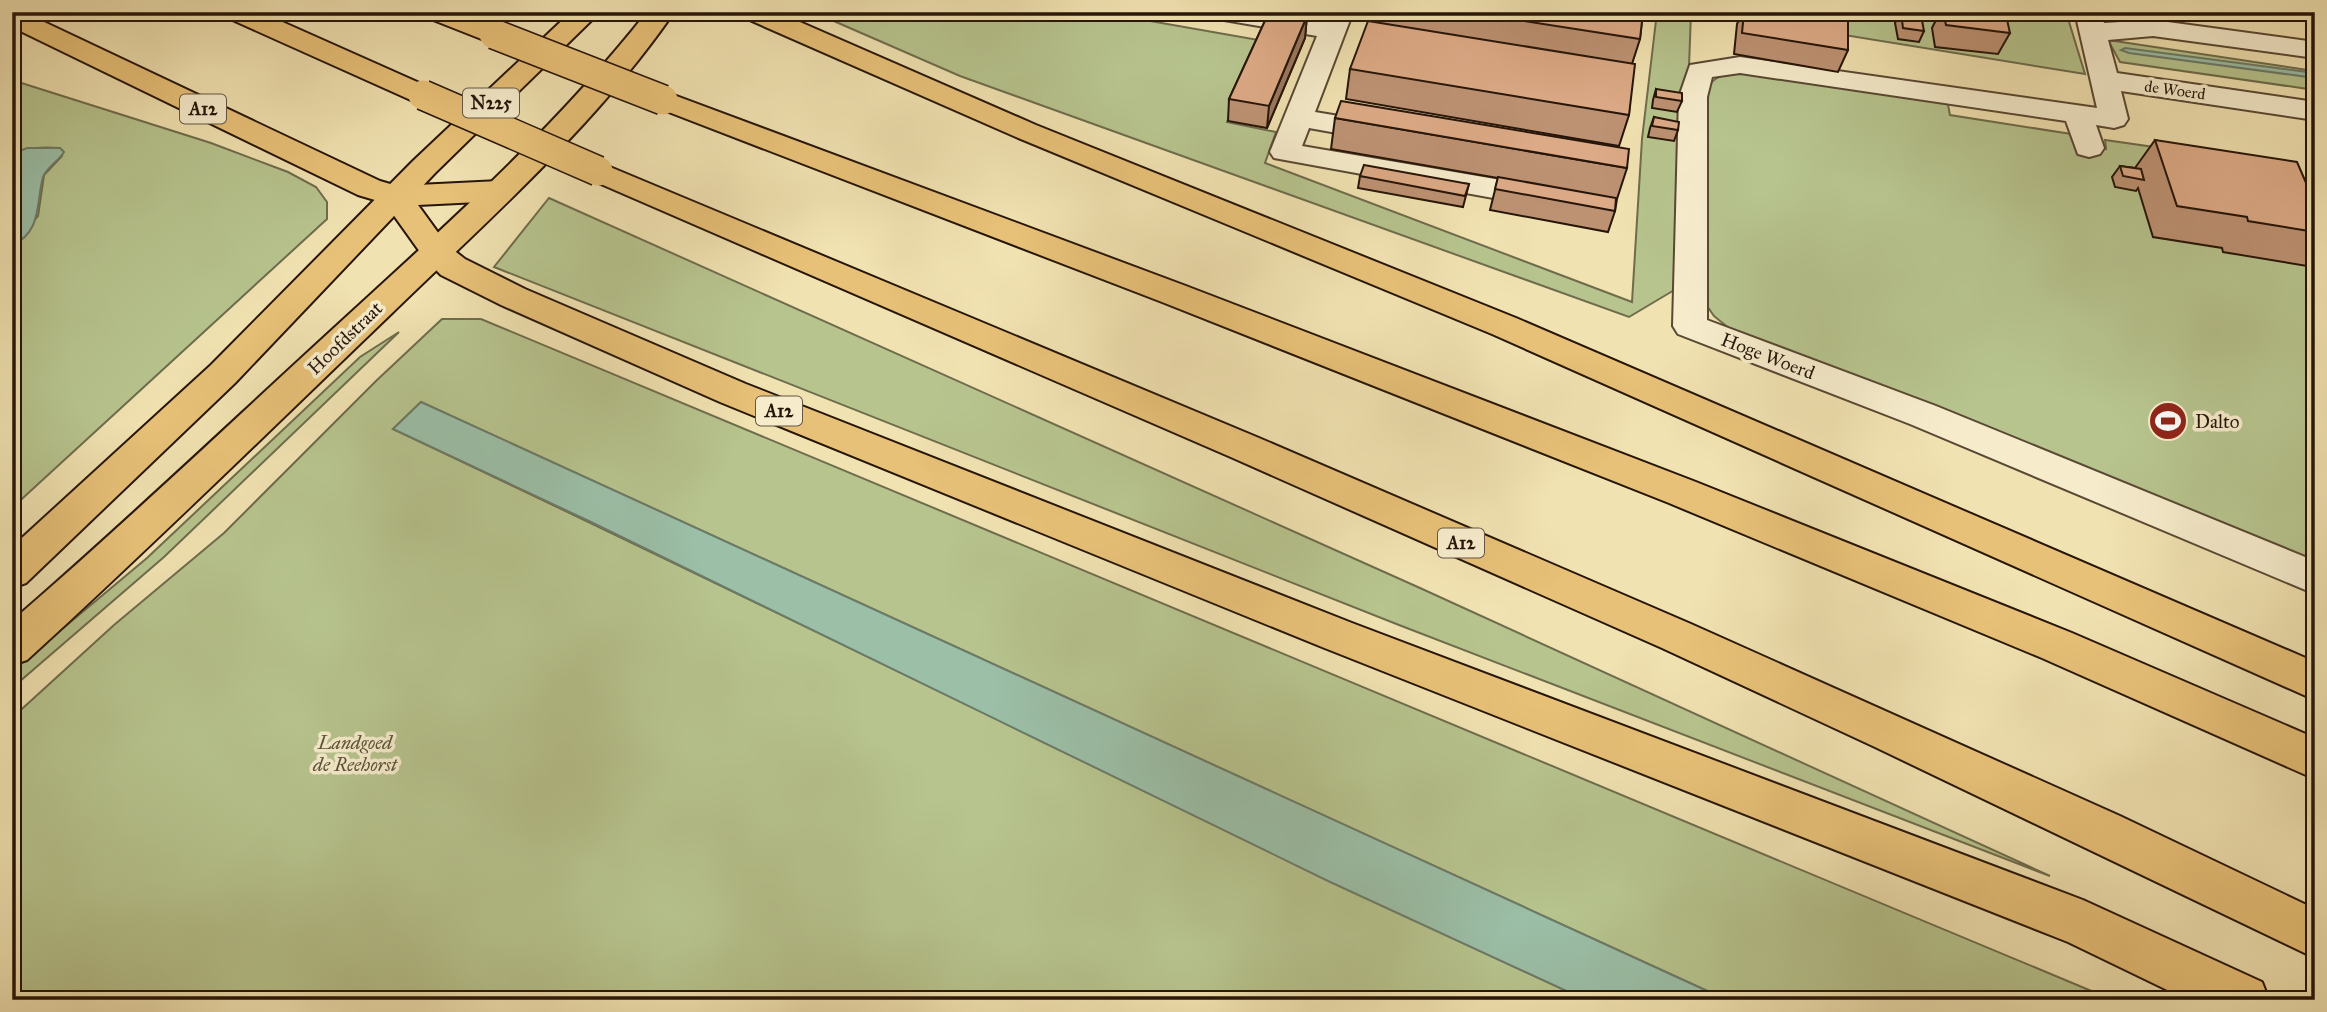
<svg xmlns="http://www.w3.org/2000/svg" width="2327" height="1012" font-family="'IM FELL Great Primer',serif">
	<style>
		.green { fill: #b7c48e; stroke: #6e6c4c; stroke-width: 2 }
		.water { fill: #9bbfa7; stroke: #6c7b68; stroke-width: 2 }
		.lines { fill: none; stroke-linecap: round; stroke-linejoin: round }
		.minor-casing { stroke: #594833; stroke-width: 4 }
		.major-casing { stroke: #261509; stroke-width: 4 }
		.highway-casing { stroke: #261509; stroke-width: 4 }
		.minor { fill: #f6eccc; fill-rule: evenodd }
		.major { fill: #e8c178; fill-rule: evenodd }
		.highway { fill: #e8c178; fill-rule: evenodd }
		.highway-bridge-casing { stroke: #261509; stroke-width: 32; stroke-linecap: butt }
		.highway-bridge { stroke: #e8c178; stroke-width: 29 }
		.wall { fill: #bd9273; stroke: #261509; stroke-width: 2 }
		.shaded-wall { fill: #9a775e; stroke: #261509; stroke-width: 2 }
		.building { fill: #dcaa86; stroke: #261509; stroke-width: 2 }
		.labels { text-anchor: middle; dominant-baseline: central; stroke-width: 7; stroke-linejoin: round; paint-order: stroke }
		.far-street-label { font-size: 16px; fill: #261509; stroke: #f6eccc }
		.shield { fill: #f6eccc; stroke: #645644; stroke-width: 2 }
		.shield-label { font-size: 18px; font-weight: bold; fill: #261509 }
		.street-label { font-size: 19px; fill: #261509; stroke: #f6eccc }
		.poi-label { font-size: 19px; fill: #261509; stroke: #f6eccc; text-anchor: start }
		.park-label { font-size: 19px; font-style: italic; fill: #595238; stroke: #f6eccc }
	</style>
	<rect width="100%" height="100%" fill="#f1e2b1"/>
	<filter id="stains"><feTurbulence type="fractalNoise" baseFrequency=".00286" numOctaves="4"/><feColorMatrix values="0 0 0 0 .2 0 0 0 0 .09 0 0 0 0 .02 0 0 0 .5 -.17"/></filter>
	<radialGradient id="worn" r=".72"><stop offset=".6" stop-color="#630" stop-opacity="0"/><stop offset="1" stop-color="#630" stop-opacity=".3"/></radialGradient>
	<path class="green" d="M 813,12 L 1099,12 L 1264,41 L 1227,122 L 1276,132 L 1265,163 L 1632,302 L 1642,139 L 1657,12 L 1691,12 L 1681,286 L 1629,317 L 960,76 Z
		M 1702,12 L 2066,12 L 2085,74 Z
		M 2108,40 L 2315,71 L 2315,90 L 2120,62 Z
		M 1747,72 L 1947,100 L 1950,115 L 2071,134 L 2074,143 L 2106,149 L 2105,140 L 2224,157 L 2228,170 L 2315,183 L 2315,570 L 1730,329 L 1714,316 L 1703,300 L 1706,90 C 1715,73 1731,73 1747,72 Z
		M 12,80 L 211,143 L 288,172 L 316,187 L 327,202 L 327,219 L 12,508 L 12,245 L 38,216 L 44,175 L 62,156 L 60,148 C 42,147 28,147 12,154 Z
		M 549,198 L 1420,588 L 2050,876 L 1399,625 L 494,267 Z
		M 442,319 L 481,319 L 2113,1000 L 1727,1000 L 421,402 L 393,429 C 792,617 1185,815 1586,1000 L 12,1000 L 12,718 L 114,625 L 224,533 L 376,381 Z
		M 399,332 L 164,557 L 12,688 L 12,671 L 147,558 L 360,357 Z"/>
	<path class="water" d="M 2125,48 L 2315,73 L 2315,78 L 2129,53 L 2121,50 Z
		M 27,148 L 60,148 L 64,152 C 59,161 47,167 43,177 C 36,202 42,233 12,245 L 12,154 Z
		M 421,402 L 1727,1000 L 1586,1000 L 1328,881 L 591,522 L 393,429 Z"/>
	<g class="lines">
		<defs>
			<path id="minor" d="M 1211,12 L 1271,12 L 1323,22 L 1327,12 L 1353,12 L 1315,112 L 1387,124 L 1397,127 L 1402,133 L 1397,139 L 1387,142 L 1309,128 L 1302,146 L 1548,188 L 1559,191 L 1563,198 L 1559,205 L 1548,208 L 1274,158 L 1270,152 L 1317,36 L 1224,20 L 1215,18 Z
				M 2075,12 L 2101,12 L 2104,23 L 2153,20 L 2315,42 L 2315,58 L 2153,36 L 2108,40 L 2117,73 L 2315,102 L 2315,120 L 2121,91 L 2128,119 L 2124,125 L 2114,128 L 2096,125 L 2104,148 L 2100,154 L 2089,157 L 2078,154 L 2066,121 L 1740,73 L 1712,77 L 1707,97 L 1707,320 L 1936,406 L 2315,561 L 2315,594 L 1910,424 L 1678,334 L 1673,326 L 1679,97 L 1690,65 L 1740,57 L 2097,108 Z"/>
			<path id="major" d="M 571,12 L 600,12 L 435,173 L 235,383 L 26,583 L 12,588 L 12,547 L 211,365 L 413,161 Z
				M 647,12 L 674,12 C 596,125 490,218 392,313 C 271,429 151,547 27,660 L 12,665 L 12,621 C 122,526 227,426 334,328 C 443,228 555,129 647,12 Z"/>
			<path id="highway" d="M 12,12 L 23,12 L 380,181 L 397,186 L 499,181 L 510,184 L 514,191 L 510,198 L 499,201 L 418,205 L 447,245 L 465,259 L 525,289 L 746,384 L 1352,623 L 2083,900 L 2262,982 L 2269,1000 L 2188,1000 L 2068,942 L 1322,647 L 720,402 L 501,305 L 441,275 L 425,259 L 385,203 L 358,195 L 12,27 Z
				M 224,12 L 260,12 L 433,89 L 437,95 L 433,101 L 423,104 L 413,101 L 228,18 Z
				M 424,12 L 462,12 L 504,28 L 507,34 L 504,40 L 494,42 L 484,40 L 428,18 Z
				M 741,12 L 777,12 L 1036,125 L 1516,318 L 2315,662 L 2315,700 L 1492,334 L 1016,137 L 745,18 Z
				M 663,91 L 1186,286 L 1696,482 L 2072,633 L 2315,738 L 2315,779 L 2042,658 L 1669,503 L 1162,302 L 653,106 L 649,100 L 653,94 Z
				M 598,162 L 1259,438 L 1691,624 L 2120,816 L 2315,909 L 2315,958 L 1875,747 L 1662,648 L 1233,458 L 587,178 L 583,171 L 587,164 Z"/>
		</defs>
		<use href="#minor" class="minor-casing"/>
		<use href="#major" class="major-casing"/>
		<use href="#highway" class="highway-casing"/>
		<use href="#minor" class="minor"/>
		<use href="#major" class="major"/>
		<use href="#highway" class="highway"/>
		<defs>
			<path id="highway-bridge" d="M 494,34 L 663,100
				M 423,95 L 598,171"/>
		</defs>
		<use href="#highway-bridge" class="highway-bridge-casing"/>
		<use href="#highway-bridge" class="highway-bridge"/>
	</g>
	<path class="wall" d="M 1269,12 L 1306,12 L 1304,16 L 1307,16 L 1305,38 L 1267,128 L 1228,121 L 1229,99 Z
		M 1374,12 L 1643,12 L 1640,39 L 1632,64 L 1629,115 L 1619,146 L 1346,99 L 1350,69 L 1373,22 Z
		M 1742,12 L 1800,12 L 1848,50 L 1838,72 L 1734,54 L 1737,24 Z
		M 1900,12 L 1924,31 L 1919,42 L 1898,39 L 1895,23 Z
		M 1940,12 L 1984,12 L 2010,33 L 1998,54 L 1935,47 L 1932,28 Z
		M 1656,89 L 1682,101 L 1677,112 L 1652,108 L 1653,100 Z
		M 1654,117 L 1678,130 L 1674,141 L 1648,137 L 1650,128 Z
		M 1335,118 L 1627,168 L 1617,199 L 1615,211 L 1608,232 L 1490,210 L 1498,178 L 1331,149 Z
		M 2155,140 L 2315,199 L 2315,258 L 2307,266 L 2223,252 L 2222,248 L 2153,237 L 2138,188 L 2136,191 L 2115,187 L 2112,177 L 2120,166 L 2135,168 Z
		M 1360,176 L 1469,184 L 1463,207 L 1358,188 Z"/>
	<path class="shaded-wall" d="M 1307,16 L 1305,38 L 1267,128 L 1269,106 Z"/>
	<path class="building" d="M 1269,12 L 1280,12 L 1307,16 L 1269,106 L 1229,99 Z
		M 1466,12 L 1643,12 L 1640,39 Z
		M 1744,12 L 1800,12 L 1848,20 L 1848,50 L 1742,33 Z
		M 1901,12 L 1921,15 L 1924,31 L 1903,28 Z
		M 1943,12 L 1984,12 L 2006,15 L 2010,33 L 1946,25 Z
		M 1368,21 L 1635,64 L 1629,115 L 1350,69 Z
		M 1656,89 L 1682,93 L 1682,101 L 1656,97 Z
		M 1341,101 L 1629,149 L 1627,168 L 1335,118 Z
		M 1654,117 L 1679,122 L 1678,130 L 1652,126 Z
		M 2155,140 L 2297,162 L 2313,199 L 2315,199 L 2315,232 L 2248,221 L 2247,217 L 2177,206 Z
		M 1364,165 L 1469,184 L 1465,196 L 1360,176 Z
		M 2120,166 L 2141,169 L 2144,180 L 2123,176 Z
		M 1498,177 L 1616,198 L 1615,211 L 1495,189 Z"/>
	<defs>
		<symbol id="stadium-disc" viewBox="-11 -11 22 22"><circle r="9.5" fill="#8f2418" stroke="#f6eccc"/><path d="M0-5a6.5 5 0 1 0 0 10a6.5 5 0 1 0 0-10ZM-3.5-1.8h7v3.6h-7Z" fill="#fff"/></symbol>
	</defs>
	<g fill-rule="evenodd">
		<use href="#stadium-disc" x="2146" y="399" width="44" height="44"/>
	</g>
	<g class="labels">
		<g class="far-street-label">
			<text transform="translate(2175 90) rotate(8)">de Woerd</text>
		</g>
		<g class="shield">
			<rect x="463" y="88.5" width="56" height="29" rx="5"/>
			<rect x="180" y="94.5" width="46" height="29" rx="5"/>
			<rect x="756" y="396.5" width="46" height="29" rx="5"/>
			<rect x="1438" y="528.5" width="46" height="29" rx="5"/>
		</g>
		<g class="shield-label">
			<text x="491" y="103">N225</text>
			<text x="203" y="109">A12</text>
			<text x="779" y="411">A12</text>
			<text x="1461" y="543">A12</text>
		</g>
		<g class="street-label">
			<text transform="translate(345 338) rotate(-44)">Hoofdstraat</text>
			<text transform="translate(1768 356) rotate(21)">Hoge Woerd</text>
		</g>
		<g class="poi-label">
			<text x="2195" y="421">Dalto</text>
		</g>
		<g class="park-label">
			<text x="355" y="742">Landgoed<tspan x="355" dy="22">de Reehorst</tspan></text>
		</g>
	</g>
	<rect width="2327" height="1012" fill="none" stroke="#f1e2b1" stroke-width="42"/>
	<rect x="14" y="14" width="2299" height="984" fill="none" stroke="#261509" stroke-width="3.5"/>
	<rect x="21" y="21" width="2285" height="970" fill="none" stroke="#261509" stroke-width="2"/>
	<rect width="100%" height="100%" filter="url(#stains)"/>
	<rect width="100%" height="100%" fill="url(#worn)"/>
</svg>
